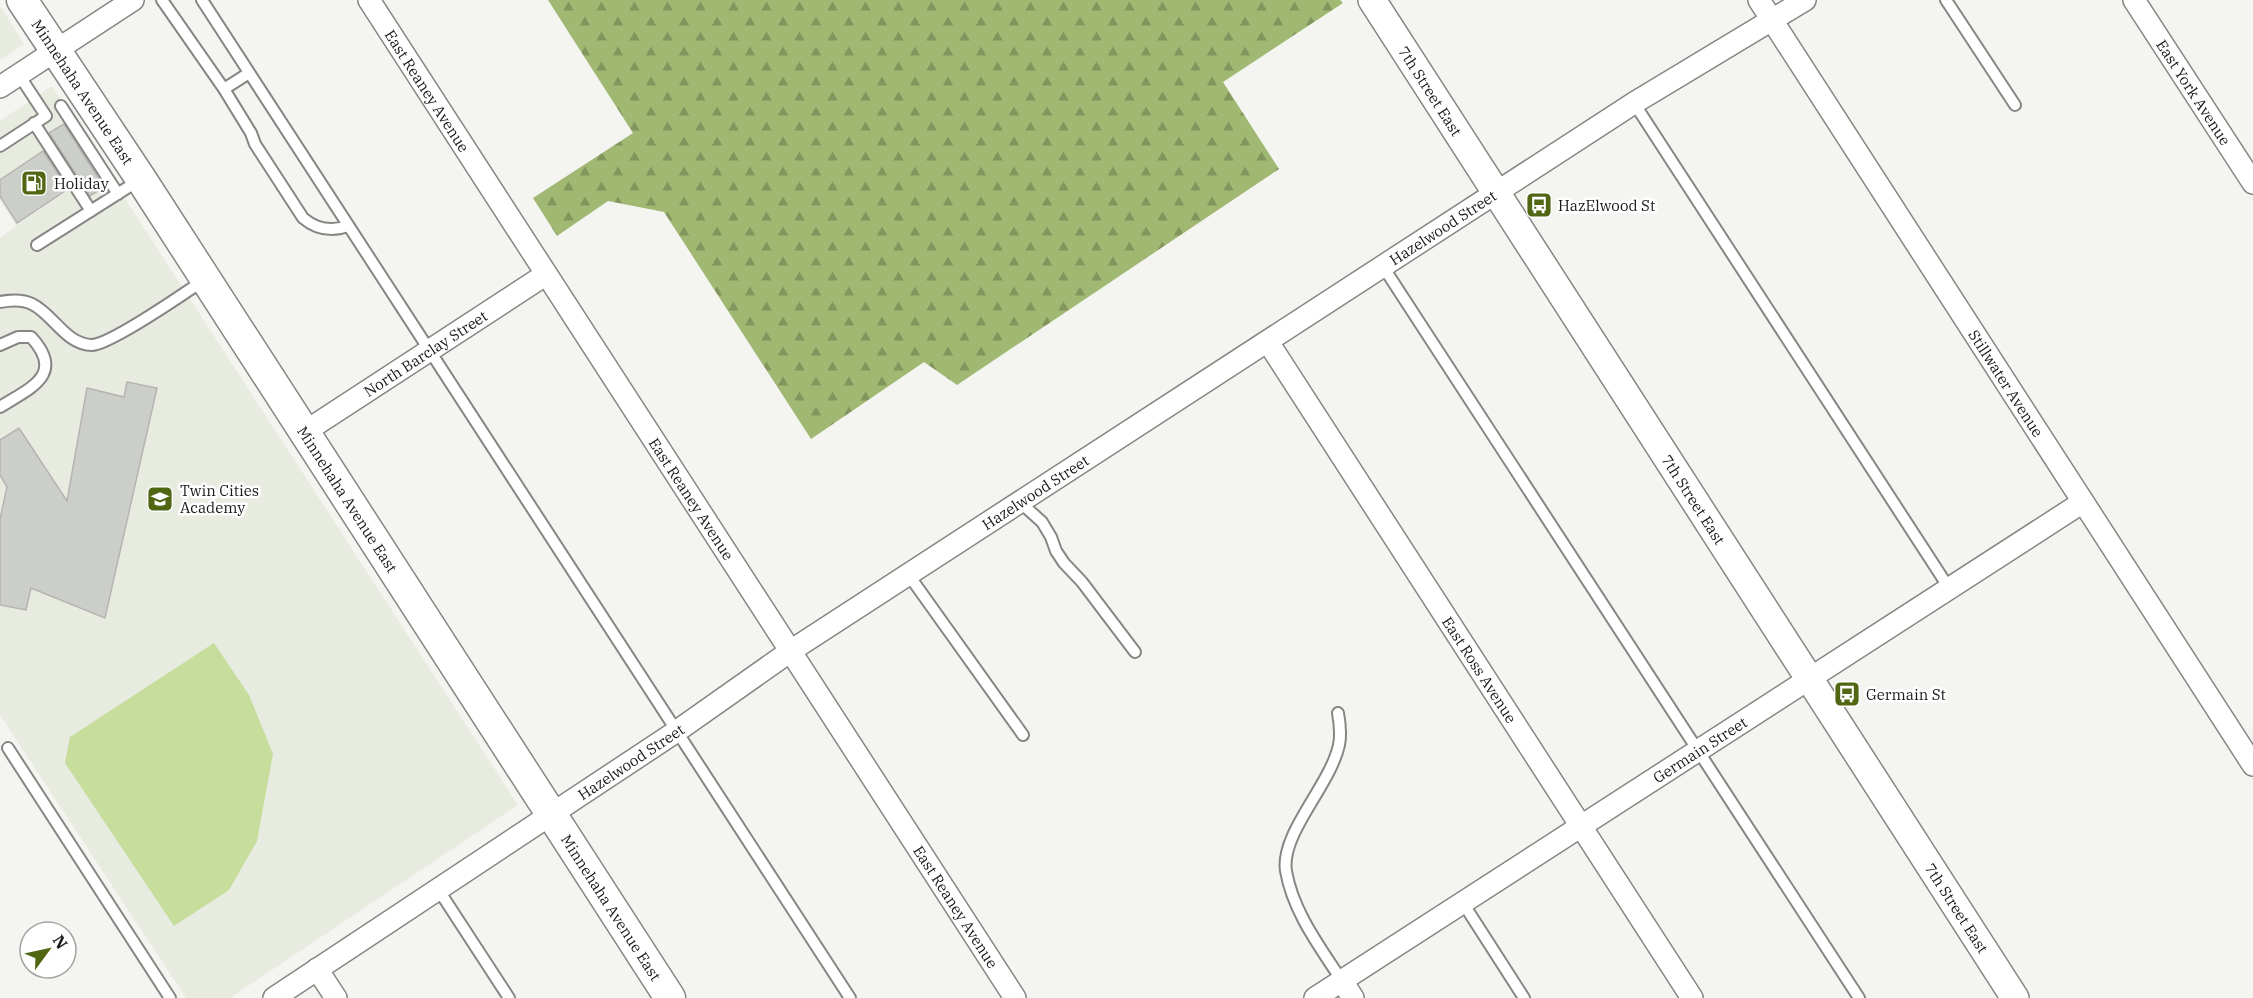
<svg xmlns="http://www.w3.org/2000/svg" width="2253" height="998" font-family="'IBM Plex Serif',serif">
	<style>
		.built { fill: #e7ebe0 }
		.forest { fill: url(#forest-firs) }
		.park { fill: #c6dd9c }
		.building { fill: #ccceca; stroke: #b4b5b1; stroke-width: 1.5 }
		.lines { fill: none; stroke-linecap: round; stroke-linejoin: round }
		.service-casing { stroke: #868784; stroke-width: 14 }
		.minor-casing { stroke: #868784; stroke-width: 24 }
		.tertiary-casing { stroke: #868784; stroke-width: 30 }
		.secondary-casing { stroke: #868784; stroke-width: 33 }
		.service { stroke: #fff; stroke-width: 10 }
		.minor { stroke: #fff; stroke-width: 21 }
		.tertiary { stroke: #fff; stroke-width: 27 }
		.secondary { stroke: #fff; stroke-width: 30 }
		.labels { text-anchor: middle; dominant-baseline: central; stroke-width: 5; stroke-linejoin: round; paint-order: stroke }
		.street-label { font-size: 15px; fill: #181918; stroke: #fff }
		.poi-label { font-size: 15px; fill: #181918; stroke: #fff; text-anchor: start }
	</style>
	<defs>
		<pattern id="forest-firs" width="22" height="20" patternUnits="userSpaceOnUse" patternTransform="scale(1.5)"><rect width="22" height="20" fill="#a1b873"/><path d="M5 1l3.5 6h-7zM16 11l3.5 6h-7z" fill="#82955d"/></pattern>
	</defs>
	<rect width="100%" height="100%" fill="#f4f5f1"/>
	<path class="built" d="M 0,6 L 24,44 L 0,60 Z
		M 52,86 L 518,805 L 230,998 L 186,998 L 0,715 L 0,238 L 16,226 L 0,200 L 0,121 Z"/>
	<path class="forest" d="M 548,0 L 1340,0 L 1343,3 L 1223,82 L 1279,169 L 957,385 L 924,362 L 811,439 L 664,212 L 608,201 L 557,236 L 533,198 L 633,133 Z"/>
	<path class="park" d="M 214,643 L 249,695 L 273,754 L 257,841 L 229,890 L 174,926 L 65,763 L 70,737 Z"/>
	<path class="building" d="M 64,124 L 104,187 L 90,196 L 49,133 Z
		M 43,151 L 68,189 L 17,223 L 0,196 L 0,180 Z
		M 127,382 L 157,388 L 105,618 L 31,588 L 26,610 L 0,605 L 0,519 L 7,487 L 0,475 L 0,440 L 19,428 L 67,501 L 87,388 L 124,397 Z"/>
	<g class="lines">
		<defs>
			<path id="service" d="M 162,0 L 224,89 L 249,73
				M 202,0 L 850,998
				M 1946,0 L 2015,105
				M 224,89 L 251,133 L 255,144 L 303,218 C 316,229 331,232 348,226
				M 1634,103 L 1949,588
				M 61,106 L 118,194
				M 34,123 L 91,211
				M 0,146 L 46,116 L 19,75
				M 37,245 L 141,179
				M 1384,268 L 1859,998
				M 0,302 C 10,300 22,299 32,304 C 53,314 66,345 92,345 C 111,344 185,293 204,280
				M 0,345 L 18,337 L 31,337 C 66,375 30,388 0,407
				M 1021,503 L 1042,522 L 1051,537 L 1056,551 L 1064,563 L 1082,582 L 1135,652
				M 908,574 L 1023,735
				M 1338,713 C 1340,724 1341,735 1339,745 C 1330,786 1280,834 1286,871 C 1293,912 1320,947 1342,981
				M 8,748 L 170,998
				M 438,889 L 509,998
				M 1463,903 L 1524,998"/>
			<g id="minor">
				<path id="s1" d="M 369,0 C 583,333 801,665 1015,998"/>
				<path id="s2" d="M 1759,0 L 2253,765"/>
				<path id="s3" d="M 2134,0 L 2253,183"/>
				<path d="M 0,87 L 133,0"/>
				<path id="s4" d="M 1268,342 L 1692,998"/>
				<path id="s5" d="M 303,433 L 545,275"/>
				<path d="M 317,969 L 336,998"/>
				<path d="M 1342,981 L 1353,998"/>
				<path id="s6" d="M 274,998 L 677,731 L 792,650 L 1634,103 L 1805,0"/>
				<path id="s7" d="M 1315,998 L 2083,502"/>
			</g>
			<g id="tertiary">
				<path id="s8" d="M 1372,0 L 2015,998"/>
			</g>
			<g id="secondary">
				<path id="s9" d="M 22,0 L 141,179 L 670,998"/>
			</g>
		</defs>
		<use href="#service" class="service-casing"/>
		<use href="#minor" class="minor-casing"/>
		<use href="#tertiary" class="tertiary-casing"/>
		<use href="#secondary" class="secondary-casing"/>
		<use href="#service" class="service"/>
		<use href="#minor" class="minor"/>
		<use href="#tertiary" class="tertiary"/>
		<use href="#secondary" class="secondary"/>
	</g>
	<defs>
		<symbol id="fuel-square" viewBox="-11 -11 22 22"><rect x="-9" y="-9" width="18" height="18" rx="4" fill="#506613" stroke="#fff"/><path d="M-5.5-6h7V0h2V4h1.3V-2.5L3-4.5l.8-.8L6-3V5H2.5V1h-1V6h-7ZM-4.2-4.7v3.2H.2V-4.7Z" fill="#fff"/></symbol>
		<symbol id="bus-square" viewBox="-11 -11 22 22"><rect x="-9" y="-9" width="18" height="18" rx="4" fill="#506613" stroke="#fff"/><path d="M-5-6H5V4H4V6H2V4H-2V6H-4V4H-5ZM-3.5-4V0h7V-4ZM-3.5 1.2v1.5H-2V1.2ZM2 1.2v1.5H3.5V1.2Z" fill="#fff"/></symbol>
		<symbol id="school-square" viewBox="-11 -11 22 22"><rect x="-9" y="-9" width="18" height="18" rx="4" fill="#506613" stroke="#fff"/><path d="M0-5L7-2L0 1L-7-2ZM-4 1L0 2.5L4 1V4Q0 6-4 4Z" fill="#fff"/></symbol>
	</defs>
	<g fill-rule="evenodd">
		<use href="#fuel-square" x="19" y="168" width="30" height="30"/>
		<use href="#bus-square" x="1524" y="190" width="30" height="30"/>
		<use href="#school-square" x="145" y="484" width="30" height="30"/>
		<use href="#bus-square" x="1832" y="679" width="30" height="30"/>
	</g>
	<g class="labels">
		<g class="street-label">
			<text stroke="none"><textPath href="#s9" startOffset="110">Minnehaha Avenue East</textPath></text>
			<text stroke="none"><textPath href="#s1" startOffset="108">East Reaney Avenue</textPath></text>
			<text stroke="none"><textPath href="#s8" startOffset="108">7th Street East</textPath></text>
			<text stroke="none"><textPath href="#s3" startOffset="110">East York Avenue</textPath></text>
			<text stroke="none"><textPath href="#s6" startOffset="1400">Hazelwood Street</textPath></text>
			<text stroke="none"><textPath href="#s5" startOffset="146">North Barclay Street</textPath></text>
			<text stroke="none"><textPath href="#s2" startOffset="456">Stillwater Avenue</textPath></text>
			<text stroke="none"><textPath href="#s6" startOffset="914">Hazelwood Street</textPath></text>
			<text stroke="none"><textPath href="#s9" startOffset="596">Minnehaha Avenue East</textPath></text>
			<text stroke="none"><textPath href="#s1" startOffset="594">East Reaney Avenue</textPath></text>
			<text stroke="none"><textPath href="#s8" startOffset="594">7th Street East</textPath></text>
			<text stroke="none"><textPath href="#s4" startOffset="390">East Ross Avenue</textPath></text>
			<text stroke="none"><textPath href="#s7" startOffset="458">Germain Street</textPath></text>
			<text stroke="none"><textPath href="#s6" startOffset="428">Hazelwood Street</textPath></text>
			<text stroke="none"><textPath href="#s9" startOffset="1082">Minnehaha Avenue East</textPath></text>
			<text stroke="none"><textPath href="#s1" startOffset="1080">East Reaney Avenue</textPath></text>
			<text stroke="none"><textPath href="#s8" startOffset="1080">7th Street East</textPath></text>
		</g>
		<g class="poi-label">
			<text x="54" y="183">Holiday</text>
			<text x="1558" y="205">HazElwood St</text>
			<text x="180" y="490">Twin Cities<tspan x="180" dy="17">Academy</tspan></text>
			<text x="1866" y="694">Germain St</text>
		</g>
	</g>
	<g transform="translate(48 950) rotate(57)"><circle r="28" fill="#ffffff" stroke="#a3a3a3" stroke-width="1.5"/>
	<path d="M0-4.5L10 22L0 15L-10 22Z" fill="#506613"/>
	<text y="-9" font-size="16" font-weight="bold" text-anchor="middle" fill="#181918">N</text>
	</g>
</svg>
